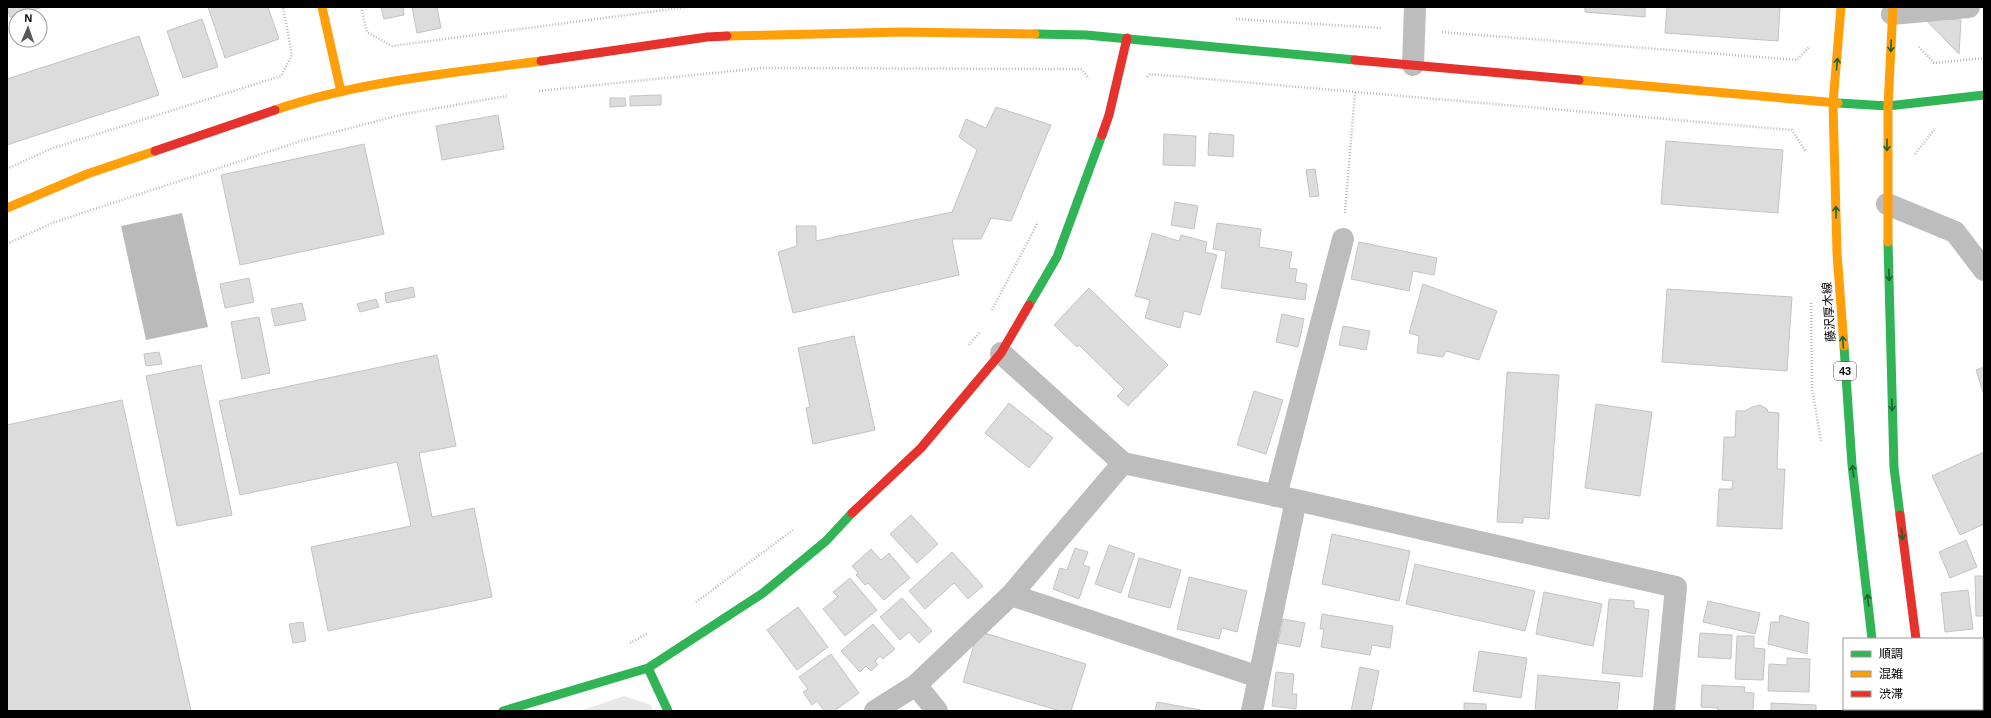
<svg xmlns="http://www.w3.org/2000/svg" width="1991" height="718" font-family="Arial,'Noto Sans JP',sans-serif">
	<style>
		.green { fill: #e8e8e8 }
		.water { fill: #bababa }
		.building { fill: #dcdcdc; stroke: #c4c4c4 }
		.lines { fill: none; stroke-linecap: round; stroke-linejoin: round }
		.path { stroke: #b8b8b8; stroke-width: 2.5; stroke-dasharray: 1 2; stroke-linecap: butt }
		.lane { stroke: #bdbdbd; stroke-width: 19 }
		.street { stroke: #bdbdbd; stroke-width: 22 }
		.fast { stroke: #30b455; stroke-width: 9 }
		.slow { stroke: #ff9f0a; stroke-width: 9 }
		.jam { stroke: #e5322d; stroke-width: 9 }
		.oneway { stroke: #1a632f }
		.labels { text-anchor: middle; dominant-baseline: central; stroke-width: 4; stroke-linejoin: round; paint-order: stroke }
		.shield { fill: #fff; stroke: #4c4c4c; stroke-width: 1 }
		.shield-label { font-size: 11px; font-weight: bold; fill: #000 }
		.street-label { font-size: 12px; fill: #000; stroke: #fff }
	</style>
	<rect width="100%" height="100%" fill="#fff"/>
	<path class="green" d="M 624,696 L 651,705 L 653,711 L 580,711 Z"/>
	<path class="water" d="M 182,213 L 208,327 L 146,340 L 121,226 Z"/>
	<path class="building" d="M 7,7 L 43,7 L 10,17 Z
		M 208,7 L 268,7 L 279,39 L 225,58 Z
		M 381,7 L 403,7 L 404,15 L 384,19 Z
		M 412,7 L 437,7 L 441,28 L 417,33 Z
		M 1585,7 L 1645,7 L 1645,17 L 1585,12 Z
		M 1667,7 L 1780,7 L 1778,41 L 1665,33 Z
		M 1924,18 L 1961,20 L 1959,54 Z
		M 202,19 L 218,67 L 183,78 L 167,31 Z
		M 139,36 L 159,95 L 7,145 L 7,79 Z
		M 661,95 L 661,105 L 630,106 L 630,96 Z
		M 610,98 L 625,98 L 626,106 L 610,107 Z
		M 996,107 L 1051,125 L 1011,221 L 991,218 L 981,239 L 952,239 L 959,275 L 793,313 L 778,252 L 797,246 L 796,226 L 816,226 L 816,241 L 952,212 L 977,150 L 959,137 L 966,119 L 986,128 Z
		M 498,115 L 504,149 L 442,160 L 436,126 Z
		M 1209,133 L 1234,135 L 1233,157 L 1208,155 Z
		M 1164,134 L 1196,136 L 1195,166 L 1163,165 Z
		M 1666,141 L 1783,150 L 1778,213 L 1661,204 Z
		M 364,144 L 384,234 L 240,265 L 221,175 Z
		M 1315,169 L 1319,196 L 1310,197 L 1306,170 Z
		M 1175,202 L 1198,206 L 1194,229 L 1171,225 Z
		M 1217,223 L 1261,229 L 1259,247 L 1292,252 L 1289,268 L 1297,269 L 1295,282 L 1307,284 L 1305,300 L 1221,288 L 1226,251 L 1213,249 Z
		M 1152,233 L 1179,241 L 1181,235 L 1207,242 L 1205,252 L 1217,255 L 1200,315 L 1184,311 L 1180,328 L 1145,318 L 1150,300 L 1135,296 Z
		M 1359,242 L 1437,258 L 1434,275 L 1413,271 L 1409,291 L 1351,279 Z
		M 249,278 L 254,302 L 225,308 L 220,284 Z
		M 1423,284 L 1497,311 L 1479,360 L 1446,351 L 1443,357 L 1417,353 L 1419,336 L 1409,333 Z
		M 413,287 L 415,297 L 386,303 L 385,293 Z
		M 1089,288 L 1168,365 L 1128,406 L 1117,396 L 1124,389 L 1079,345 L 1077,347 L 1054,325 Z
		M 1667,289 L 1792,297 L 1787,371 L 1662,362 Z
		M 376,299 L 379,307 L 360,312 L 357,304 Z
		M 302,303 L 306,320 L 275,326 L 271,309 Z
		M 1282,314 L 1304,319 L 1298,347 L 1276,342 Z
		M 259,317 L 270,373 L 242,379 L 231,322 Z
		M 1343,326 L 1370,331 L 1366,350 L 1339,345 Z
		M 854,336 L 875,430 L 813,444 L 806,408 L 810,407 L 798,348 Z
		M 159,352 L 162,364 L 146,366 L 144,354 Z
		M 437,355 L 456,446 L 419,453 L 432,517 L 474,508 L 492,597 L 328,631 L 311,547 L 411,526 L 397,462 L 240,495 L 219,401 Z
		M 201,365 L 232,515 L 177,526 L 146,376 Z
		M 1984,367 L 1984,395 L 1976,370 Z
		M 1507,372 L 1559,375 L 1549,519 L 1523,517 L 1523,523 L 1497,522 Z
		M 1254,391 L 1283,400 L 1266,454 L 1237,445 Z
		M 122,400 L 191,711 L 7,711 L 7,425 Z
		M 1009,403 L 1053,438 L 1029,468 L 985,433 Z
		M 1596,404 L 1652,412 L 1640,496 L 1585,488 Z
		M 1760,405 L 1767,409 L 1768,412 L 1779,413 L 1777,469 L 1785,469 L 1782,529 L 1717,526 L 1719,489 L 1732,489 L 1733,481 L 1722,480 L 1724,437 L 1735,437 L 1736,411 L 1745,411 L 1752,407 Z
		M 1984,452 L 1984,524 L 1960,535 L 1932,476 Z
		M 911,515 L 938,544 L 917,563 L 890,534 Z
		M 1332,534 L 1410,551 L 1399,601 L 1322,584 Z
		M 1966,540 L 1977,567 L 1950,578 L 1939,552 Z
		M 1109,545 L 1135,554 L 1121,593 L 1095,584 Z
		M 1075,548 L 1088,552 L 1083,565 L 1090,567 L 1079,599 L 1053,589 L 1060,568 L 1067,570 Z
		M 871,549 L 881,560 L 889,553 L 910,578 L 884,600 L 868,583 L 865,585 L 856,575 L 858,573 L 852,566 Z
		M 952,552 L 983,586 L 968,599 L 954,583 L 925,609 L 909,591 Z
		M 1139,558 L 1181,570 L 1170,608 L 1128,597 Z
		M 1415,564 L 1535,591 L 1525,631 L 1406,604 Z
		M 1975,576 L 1984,576 L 1984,616 L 1976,616 Z
		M 1189,577 L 1247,591 L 1237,632 L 1222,628 L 1219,639 L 1177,629 Z
		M 850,578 L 877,610 L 845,636 L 823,609 L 838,597 L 833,592 Z
		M 1968,590 L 1973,629 L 1945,632 L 1941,593 Z
		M 1544,592 L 1602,604 L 1593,646 L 1536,634 Z
		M 902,598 L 932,631 L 919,643 L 909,632 L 900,640 L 880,617 Z
		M 1609,599 L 1634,601 L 1634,608 L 1649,610 L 1642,677 L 1602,673 Z
		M 1708,601 L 1760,613 L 1755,634 L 1703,622 Z
		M 798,607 L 828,647 L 797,670 L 767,630 Z
		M 1322,614 L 1393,626 L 1390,648 L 1372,645 L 1370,655 L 1321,647 L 1324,629 L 1320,629 Z
		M 1780,615 L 1809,623 L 1807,654 L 1768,644 L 1771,622 L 1779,622 Z
		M 1283,619 L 1305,623 L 1300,647 L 1278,643 Z
		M 303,622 L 306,641 L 293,643 L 289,624 Z
		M 873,624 L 895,649 L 883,659 L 880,656 L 875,661 L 878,665 L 871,671 L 866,666 L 860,672 L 841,651 Z
		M 978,631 L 1086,664 L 1071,711 L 1060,711 L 963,682 Z
		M 1700,633 L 1732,635 L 1731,659 L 1698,657 Z
		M 1737,636 L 1754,636 L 1754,648 L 1765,649 L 1763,680 L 1735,679 Z
		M 1479,651 L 1527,658 L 1521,698 L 1473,691 Z
		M 831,654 L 859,693 L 834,711 L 824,711 L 817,701 L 812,705 L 803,692 L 808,689 L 799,677 Z
		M 1982,655 L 1984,655 L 1984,679 L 1982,679 Z
		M 1787,658 L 1810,659 L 1809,692 L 1768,691 L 1769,664 L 1787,665 Z
		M 1360,667 L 1379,671 L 1371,711 L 1351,711 Z
		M 1276,672 L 1294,674 L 1292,694 L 1297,694 L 1296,709 L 1272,706 Z
		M 1538,675 L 1620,683 L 1617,711 L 1535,711 Z
		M 1702,685 L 1745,687 L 1744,692 L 1754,693 L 1753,711 L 1718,711 L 1718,708 L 1701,707 Z
		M 1982,700 L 1984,700 L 1984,711 L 1957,711 L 1957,709 L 1982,709 Z
		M 1157,702 L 1206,711 L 1155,711 Z
		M 1464,703 L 1486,704 L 1486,711 L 1464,711 Z
		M 1771,703 L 1816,705 L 1816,711 L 1771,711 Z"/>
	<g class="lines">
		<path class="path" d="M 361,7 L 367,32 L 392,46 L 687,7
			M 1236,19 L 1381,28
			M 1442,32 L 1797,60 L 1810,46
			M 1919,47 L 1934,63 L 1984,58
			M 1147,77 L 1150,74 L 1792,130 L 1806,152
			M 539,91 L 762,68 L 1081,69 L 1089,78
			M 1915,154 L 1934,130
			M 7,169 L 50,149 L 281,76 L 292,55 L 283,7
			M 1345,213 L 1355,92
			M 7,244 L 52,223 L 301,141 L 404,114 L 507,96
			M 1811,303 L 1812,388 L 1821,441
			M 992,310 L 1038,222
			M 969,345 L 980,332
			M 696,602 L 793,530
			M 630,643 L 648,633"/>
		<path class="lane" d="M 1982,693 L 1984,693"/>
		<path class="street" d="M 1892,14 L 1969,7
			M 1413,65 L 1415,7
			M 1887,204 L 1955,232 L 1984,270
			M 1001,353 L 1123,463 L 1296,500 L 1676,587 L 1664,711
			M 1276,496 L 1343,239
			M 1011,595 L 1259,677
			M 916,685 L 937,711
			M 875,711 L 916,685 L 1011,595 L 1123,463
			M 1252,711 L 1296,500"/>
		<path class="fast" d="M 1035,34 L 1086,35 L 1355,60
			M 1838,103 L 1888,106 L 1984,95
			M 1888,242 L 1894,468 L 1900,515
			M 1029,305 L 1057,257 L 1102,135
			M 1844,346 L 1852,465 L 1872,639
			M 648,668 L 668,711
			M 1882,709 L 1882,711
			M 503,711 L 648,668 L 763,593 L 826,541 L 852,513"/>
		<path class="slow" d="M 322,7 L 341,92
			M 1841,7 L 1833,103 L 1837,253 L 1844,346
			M 727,36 L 902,32 L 1035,34
			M 1579,80 L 1838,103
			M 275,110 C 360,81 453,73 541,61
			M 7,208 L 87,174 L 155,151
			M 1888,242 L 1888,106 L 1893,7
			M 1927,709 L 1927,711"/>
		<path class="jam" d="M 1355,60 L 1579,80
			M 541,61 L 707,37 L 727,36
			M 1102,135 L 1109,115 L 1127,38
			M 155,151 L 275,110
			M 852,513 L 921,448 L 1001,353 L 1029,305
			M 1900,515 L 1916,639"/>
	</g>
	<defs><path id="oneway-shaft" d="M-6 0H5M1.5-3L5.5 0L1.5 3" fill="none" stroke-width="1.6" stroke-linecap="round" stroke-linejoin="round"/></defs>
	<g class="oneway">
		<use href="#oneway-shaft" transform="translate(1891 46) rotate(92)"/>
		<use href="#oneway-shaft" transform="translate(1837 64) rotate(-85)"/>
		<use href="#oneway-shaft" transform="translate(1887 145) rotate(91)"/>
		<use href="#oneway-shaft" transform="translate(1836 212) rotate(-91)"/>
		<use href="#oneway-shaft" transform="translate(1889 275) rotate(88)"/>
		<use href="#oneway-shaft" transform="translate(1843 342) rotate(-94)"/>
		<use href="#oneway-shaft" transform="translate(1892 405) rotate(88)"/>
		<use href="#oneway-shaft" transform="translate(1853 471) rotate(-97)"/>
		<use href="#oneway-shaft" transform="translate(1902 534) rotate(83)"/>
		<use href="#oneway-shaft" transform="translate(1868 600) rotate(-97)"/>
	</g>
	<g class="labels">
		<rect class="shield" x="1834" y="362" width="22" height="18" rx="3"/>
		<g class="shield-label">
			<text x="1845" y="371">43</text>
		</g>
		<g class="street-label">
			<text transform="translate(1829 312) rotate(-94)">藤沢厚木線</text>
		</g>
	</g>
	<rect width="1991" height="718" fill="none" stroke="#000000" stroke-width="16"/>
	<rect x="1843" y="638" width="140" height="72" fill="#ffffff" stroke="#999999"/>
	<rect x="1851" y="651" width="20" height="6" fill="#30b455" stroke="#999999"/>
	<text x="1879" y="658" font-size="12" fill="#000000">順調</text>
	<rect x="1851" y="671" width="20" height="6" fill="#ff9f0a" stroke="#999999"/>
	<text x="1879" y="678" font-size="12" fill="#000000">混雑</text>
	<rect x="1851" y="691" width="20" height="6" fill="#e5322d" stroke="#999999"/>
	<text x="1879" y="698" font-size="12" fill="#000000">渋滞</text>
	<g transform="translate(28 28) rotate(2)"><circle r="19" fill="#ffffff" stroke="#999999"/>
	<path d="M0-3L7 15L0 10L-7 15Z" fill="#595959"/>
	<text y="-6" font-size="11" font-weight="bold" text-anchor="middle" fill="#000000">N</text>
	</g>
</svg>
